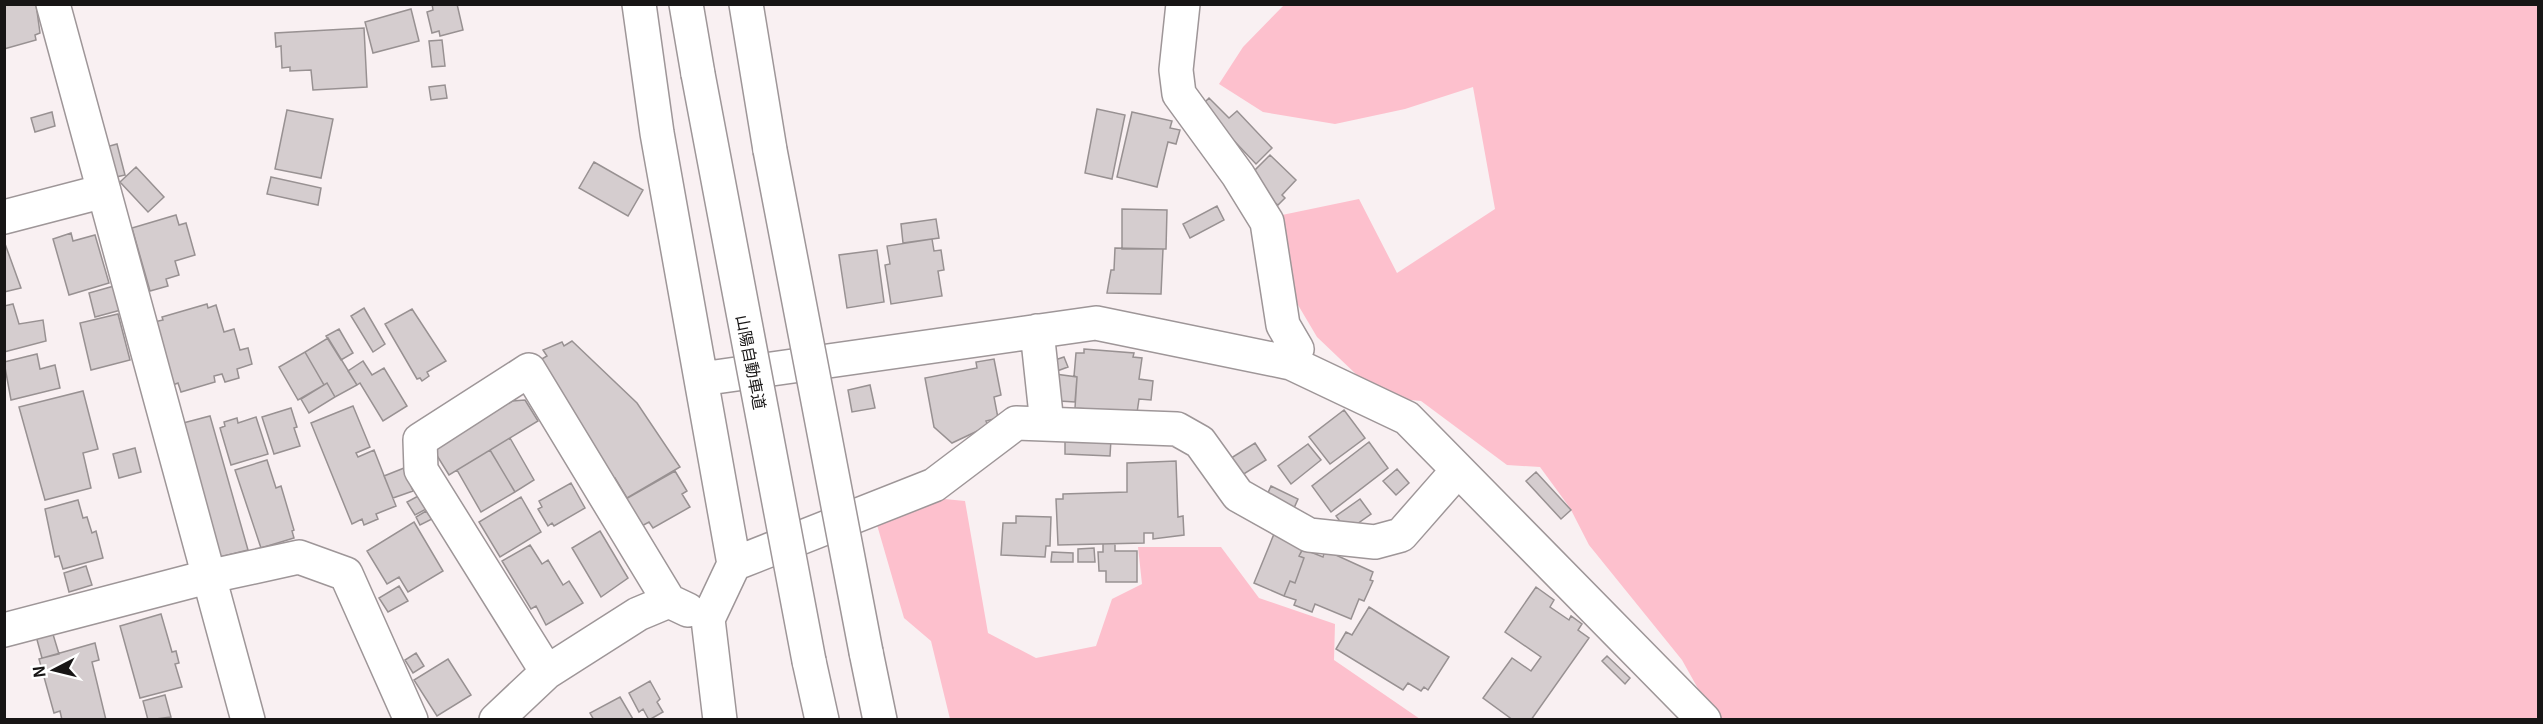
<svg xmlns="http://www.w3.org/2000/svg" width="2543" height="724" font-family="Georgia,'Noto Sans JP',serif">
	<style>
		.green { fill: #fdc0cd }
		.building { fill: #d5cdcf; stroke: #989192; stroke-width: 1.5 }
		.lines { fill: none; stroke-linecap: round; stroke-linejoin: round }
		.minor-casing { stroke: #9e9698; stroke-width: 36 }
		.highway-casing { stroke: #9e9698; stroke-width: 36 }
		.minor { stroke: #fff; stroke-width: 33 }
		.highway { stroke: #fff; stroke-width: 33 }
		.highway-bridge-casing { stroke: #9e9698; stroke-width: 36; stroke-linecap: butt }
		.highway-bridge { stroke: #fff; stroke-width: 33 }
		.labels { text-anchor: middle; dominant-baseline: central; stroke-width: 4.5; stroke-linejoin: round; paint-order: stroke }
		.street-label { font-size: 16px; fill: #171515; stroke: #fff }
	</style>
	<rect width="100%" height="100%" fill="#f9f0f2"/>
	<path class="green" d="M 1284,5 L 2538,5 L 2538,719 L 1715,719 L 1682,660 L 1589,545 L 1570,508 L 1540,467 L 1507,465 L 1421,401 L 1380,397 L 1317,337 L 1285,283 L 1282,215 L 1359,199 L 1397,273 L 1495,209 L 1473,87 L 1405,109 L 1335,124 L 1263,112 L 1219,84 L 1243,47 Z
		M 914,496 L 965,501 L 988,633 L 1036,658 L 1096,646 L 1112,599 L 1142,584 L 1138,547 L 1221,547 L 1259,598 L 1335,624 L 1334,660 L 1420,719 L 950,719 L 931,641 L 904,618 L 875,518 Z"/>
	<path class="building" d="M 4,4 L 36,4 L 40,33 L 35,35 L 36,40 L 4,49 Z
		M 432,4 L 457,4 L 463,30 L 440,36 L 439,31 L 432,33 L 427,12 L 433,10 Z
		M 411,9 L 419,41 L 373,53 L 365,22 Z
		M 364,28 L 367,87 L 313,90 L 311,70 L 290,71 L 290,67 L 282,68 L 281,46 L 276,47 L 275,33 Z
		M 442,40 L 445,66 L 432,67 L 429,41 Z
		M 445,85 L 447,98 L 431,100 L 429,87 Z
		M 1209,98 L 1229,118 L 1237,111 L 1272,148 L 1256,164 L 1201,106 Z
		M 1097,109 L 1125,115 L 1112,179 L 1085,173 Z
		M 287,110 L 333,119 L 321,178 L 275,169 Z
		M 52,112 L 55,126 L 35,132 L 31,118 Z
		M 1132,112 L 1172,121 L 1170,128 L 1180,130 L 1176,144 L 1168,142 L 1157,187 L 1117,177 Z
		M 117,144 L 125,175 L 116,177 L 106,147 Z
		M 1270,155 L 1296,180 L 1282,195 L 1285,198 L 1278,205 L 1274,202 L 1272,204 L 1255,170 Z
		M 594,162 L 643,190 L 628,216 L 579,188 Z
		M 136,167 L 164,197 L 148,212 L 120,182 Z
		M 271,177 L 321,188 L 318,205 L 267,194 Z
		M 1217,206 L 1224,220 L 1190,238 L 1183,224 Z
		M 1122,209 L 1167,210 L 1166,249 L 1122,249 Z
		M 176,215 L 179,225 L 186,223 L 195,255 L 175,261 L 179,275 L 166,279 L 168,286 L 150,291 L 132,228 Z
		M 936,219 L 939,238 L 903,243 L 901,224 Z
		M 71,233 L 73,241 L 95,235 L 109,283 L 69,295 L 53,239 Z
		M 932,239 L 934,251 L 941,250 L 944,270 L 938,271 L 942,296 L 891,304 L 885,265 L 890,264 L 887,246 Z
		M 4,241 L 21,288 L 4,292 Z
		M 1115,248 L 1163,249 L 1161,294 L 1107,293 L 1111,270 L 1114,270 Z
		M 877,250 L 884,302 L 847,308 L 839,255 Z
		M 114,286 L 121,310 L 95,317 L 89,293 Z
		M 13,304 L 19,324 L 43,320 L 46,341 L 4,352 L 4,306 Z
		M 207,304 L 208,308 L 216,305 L 224,332 L 234,329 L 240,350 L 248,348 L 252,364 L 237,369 L 239,378 L 225,382 L 222,374 L 214,376 L 215,382 L 181,392 L 178,383 L 173,385 L 154,322 L 163,320 L 162,317 Z
		M 364,308 L 385,344 L 373,352 L 351,316 Z
		M 412,309 L 446,361 L 427,372 L 429,376 L 422,381 L 420,378 L 417,379 L 385,324 Z
		M 118,314 L 130,360 L 91,370 L 80,323 Z
		M 339,329 L 353,353 L 341,360 L 326,336 Z
		M 328,338 L 357,385 L 335,397 L 327,383 L 324,385 L 305,352 Z
		M 572,341 L 637,403 L 680,467 L 627,498 L 615,478 L 610,481 L 540,360 L 547,356 L 543,350 L 562,342 L 564,346 Z
		M 1084,349 L 1134,353 L 1133,357 L 1142,358 L 1139,379 L 1153,381 L 1151,400 L 1139,399 L 1137,413 L 1075,408 L 1077,377 L 1074,376 L 1076,353 L 1084,353 Z
		M 305,352 L 324,385 L 298,400 L 279,367 Z
		M 37,354 L 40,369 L 55,365 L 60,388 L 11,400 L 4,362 Z
		M 1064,357 L 1068,367 L 1057,371 L 1052,361 Z
		M 994,359 L 1001,395 L 994,397 L 998,418 L 986,421 L 988,426 L 952,443 L 934,427 L 925,378 L 977,368 L 976,362 Z
		M 363,361 L 372,375 L 384,368 L 407,406 L 383,421 L 360,383 L 357,385 L 348,371 Z
		M 1055,374 L 1077,377 L 1075,402 L 1059,401 Z
		M 327,383 L 335,397 L 309,413 L 301,399 Z
		M 870,385 L 875,408 L 852,412 L 848,390 Z
		M 83,391 L 98,449 L 83,453 L 91,488 L 45,500 L 19,407 Z
		M 525,400 L 538,421 L 449,475 L 436,454 L 437,446 L 512,401 Z
		M 353,406 L 370,447 L 356,453 L 358,457 L 374,450 L 396,506 L 376,514 L 378,519 L 364,525 L 362,519 L 352,524 L 311,423 Z
		M 291,408 L 297,427 L 294,428 L 300,446 L 274,454 L 262,417 Z
		M 1344,410 L 1365,438 L 1330,464 L 1309,437 Z
		M 210,416 L 248,550 L 220,557 L 183,423 Z
		M 256,417 L 268,454 L 231,465 L 220,428 L 225,426 L 224,422 L 237,418 L 238,423 Z
		M 1065,437 L 1111,439 L 1110,456 L 1065,454 Z
		M 510,438 L 534,480 L 515,492 L 490,450 Z
		M 1369,442 L 1388,468 L 1331,512 L 1312,486 Z
		M 1255,443 L 1266,460 L 1239,477 L 1228,460 Z
		M 1308,444 L 1321,460 L 1291,484 L 1278,466 Z
		M 135,448 L 141,472 L 119,478 L 113,454 Z
		M 490,450 L 515,492 L 481,512 L 457,470 Z
		M 267,460 L 276,488 L 281,486 L 294,530 L 292,531 L 294,538 L 261,548 L 235,470 Z
		M 1176,461 L 1178,517 L 1183,516 L 1184,535 L 1153,539 L 1153,533 L 1144,533 L 1144,543 L 1058,545 L 1056,499 L 1063,499 L 1063,494 L 1127,492 L 1127,463 Z
		M 404,468 L 413,491 L 393,498 L 384,476 Z
		M 1397,469 L 1409,483 L 1396,495 L 1383,481 Z
		M 675,471 L 687,491 L 682,494 L 690,507 L 653,528 L 649,522 L 640,527 L 624,500 Z
		M 1536,472 L 1571,510 L 1561,519 L 1526,481 Z
		M 571,483 L 585,508 L 554,526 L 552,523 L 548,526 L 538,509 L 542,507 L 539,501 Z
		M 1271,486 L 1298,499 L 1294,508 L 1267,495 Z
		M 420,495 L 428,508 L 415,515 L 407,502 Z
		M 521,497 L 541,532 L 500,557 L 479,522 Z
		M 1360,499 L 1371,514 L 1347,531 L 1336,516 Z
		M 78,500 L 83,518 L 87,517 L 92,533 L 96,531 L 103,558 L 63,569 L 59,556 L 55,557 L 45,509 Z
		M 426,511 L 432,519 L 420,525 L 416,517 Z
		M 1016,516 L 1051,517 L 1050,546 L 1046,546 L 1045,557 L 1001,555 L 1003,523 L 1016,523 Z
		M 414,522 L 443,571 L 408,592 L 399,577 L 387,584 L 367,551 Z
		M 600,531 L 628,578 L 601,597 L 572,548 Z
		M 1274,534 L 1304,546 L 1299,556 L 1304,558 L 1295,583 L 1290,581 L 1284,596 L 1254,583 Z
		M 1103,544 L 1115,544 L 1115,551 L 1137,551 L 1137,582 L 1106,582 L 1106,571 L 1099,571 L 1098,552 L 1103,552 Z
		M 530,545 L 542,564 L 548,560 L 563,585 L 569,581 L 583,603 L 546,625 L 536,606 L 531,609 L 502,561 Z
		M 1094,548 L 1095,562 L 1078,562 L 1078,549 Z
		M 1303,549 L 1323,557 L 1325,550 L 1373,572 L 1370,580 L 1373,581 L 1364,601 L 1359,599 L 1351,619 L 1315,604 L 1312,612 L 1294,605 L 1296,600 L 1284,596 L 1290,581 L 1295,583 L 1304,558 L 1299,556 Z
		M 1052,552 L 1073,553 L 1073,562 L 1051,562 Z
		M 86,566 L 92,585 L 69,592 L 64,573 Z
		M 399,586 L 408,601 L 388,612 L 379,598 Z
		M 1536,587 L 1554,600 L 1550,607 L 1569,620 L 1571,616 L 1582,624 L 1578,630 L 1589,638 L 1531,720 L 1513,720 L 1483,698 L 1512,658 L 1531,671 L 1541,657 L 1505,632 Z
		M 1369,607 L 1449,657 L 1428,690 L 1424,687 L 1421,691 L 1408,683 L 1403,690 L 1336,649 L 1346,632 L 1352,635 Z
		M 161,614 L 172,652 L 176,651 L 179,663 L 175,664 L 182,687 L 140,698 L 120,626 Z
		M 52,631 L 59,654 L 42,658 L 36,636 Z
		M 95,643 L 99,660 L 92,662 L 106,720 L 62,720 L 60,711 L 54,713 L 39,659 Z
		M 416,653 L 424,666 L 413,673 L 405,660 Z
		M 1607,656 L 1630,678 L 1625,684 L 1602,661 Z
		M 448,659 L 471,695 L 437,716 L 414,680 Z
		M 650,681 L 660,699 L 657,702 L 663,712 L 649,720 L 643,709 L 639,712 L 629,693 Z
		M 165,695 L 171,717 L 148,720 L 143,701 Z
		M 620,697 L 633,719 L 594,720 L 590,713 Z"/>
	<g class="lines">
		<defs>
			<path id="minor" d="M 53,4 L 248,720
				M 639,4 L 657,133 L 734,564 L 708,619 L 720,720
				M 1183,4 L 1176,70 L 1179,94 L 1238,175 L 1267,222 L 1283,325 L 1297,349 L 1291,363
				M 4,217 L 104,191
				M 1037,331 L 1047,424
				M 701,379 L 1096,323 L 1291,363 L 1407,418 L 1704,720
				M 734,564 L 934,485 L 1016,423 L 1177,429 L 1200,442 L 1238,495 L 1309,535 L 1375,542 L 1401,535 L 1458,470
				M 4,630 L 207,577 L 299,557 L 346,574 L 411,720
				M 547,672 L 421,470 L 420,440 L 529,370 L 669,601
				M 496,720 L 547,672 L 638,614 L 669,601 L 688,610"/>
			<path id="highway" d="M 686,4 L 698,74
				M 746,4 L 770,150
				M 866,652 L 880,720
				M 809,661 L 822,720"/>
		</defs>
		<use href="#minor" class="minor-casing"/>
		<use href="#highway" class="highway-casing"/>
		<use href="#minor" class="minor"/>
		<use href="#highway" class="highway"/>
		<defs>
			<path id="highway-bridge" d="M 698,74 L 809,661
				M 770,150 L 866,652"/>
		</defs>
		<use href="#highway-bridge" class="highway-bridge-casing"/>
		<use href="#highway-bridge" class="highway-bridge"/>
	</g>
	<g class="labels">
		<g class="street-label">
			<text transform="translate(752 362) rotate(79)">山陽自動車道</text>
		</g>
	</g>
	<rect width="2543" height="724" fill="none" stroke="#171515" stroke-width="12"/>
	<g transform="translate(54 670) rotate(263)" stroke="#ffffff" stroke-width="4.5" paint-order="stroke">
	<path d="M0-4.5L10 22L0 15L-10 22Z" fill="#171515"/>
	<text y="-9" font-size="16" font-weight="bold" text-anchor="middle" fill="#171515">N</text>
	</g>
</svg>
